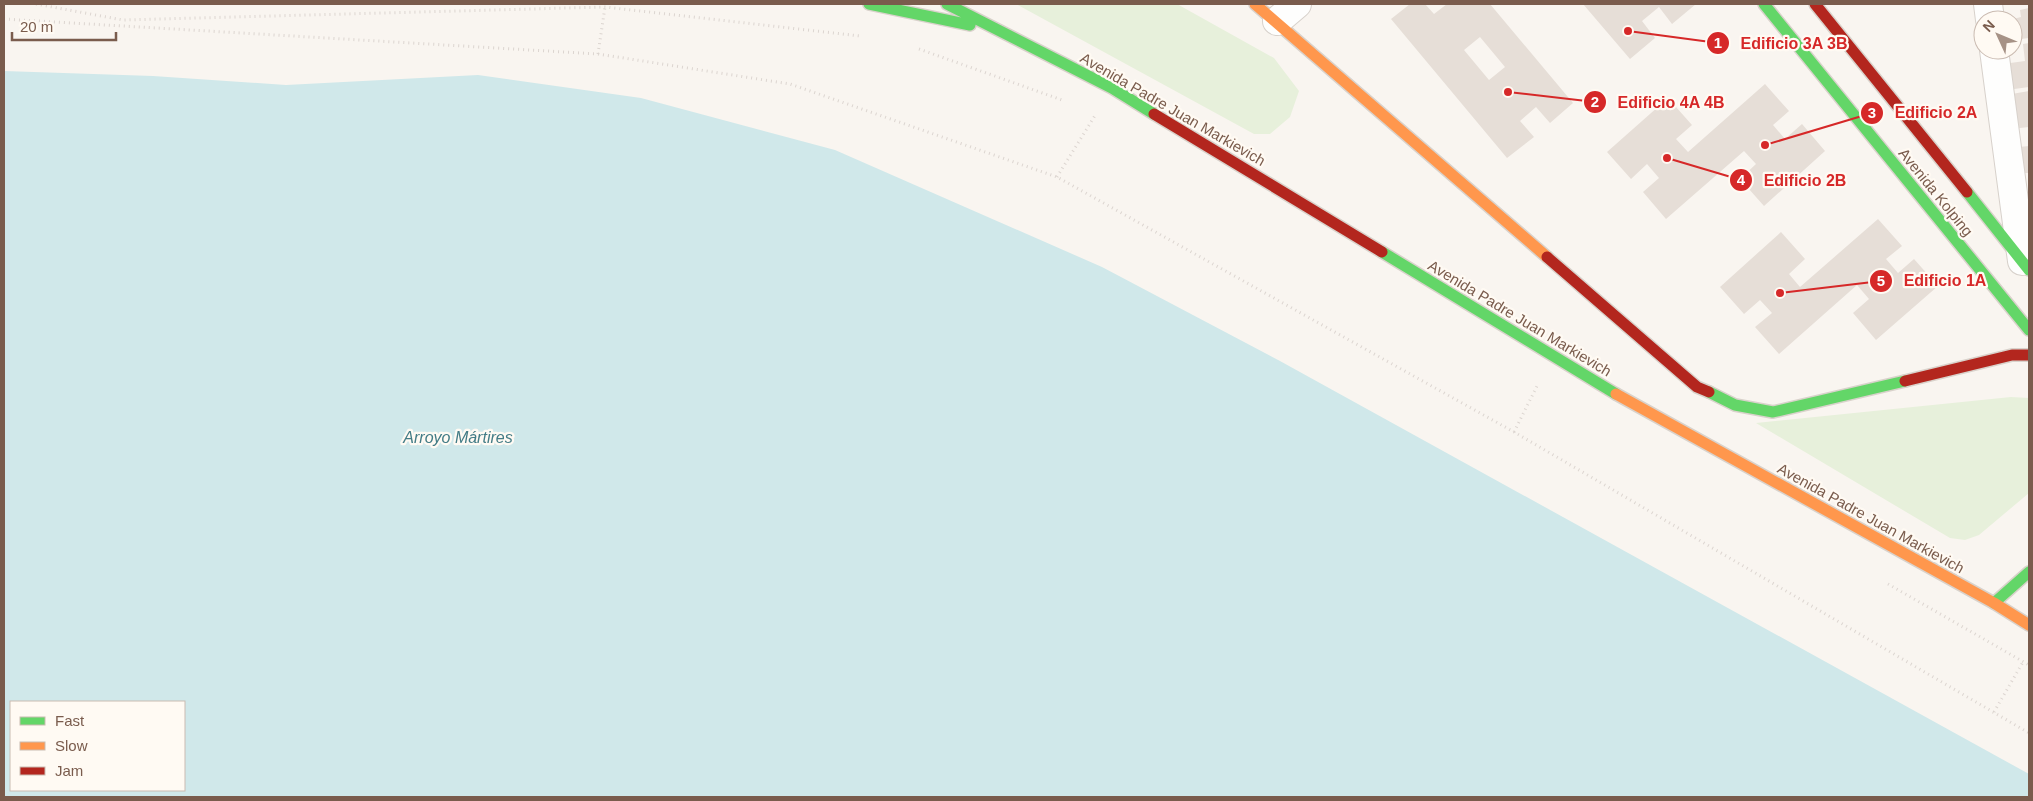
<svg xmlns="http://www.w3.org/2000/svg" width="2033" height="801" font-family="Helvetica,sans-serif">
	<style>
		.green { fill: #e7f0db }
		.water { fill: #d0e8ea; fill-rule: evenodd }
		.building { fill: #e6ded7; fill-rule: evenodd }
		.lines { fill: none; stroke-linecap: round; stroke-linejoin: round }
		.street-casing { stroke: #d7d1cb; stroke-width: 30 }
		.fast-casing { stroke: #d9d2cb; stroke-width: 14 }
		.slow-casing { stroke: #d9d2cb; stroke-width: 14 }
		.jam-casing { stroke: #d9d2cb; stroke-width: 14 }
		.path { stroke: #dcd5d0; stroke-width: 3; stroke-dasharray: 1 4; stroke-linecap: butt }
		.street { stroke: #fefefd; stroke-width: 28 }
		.fast { stroke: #63d668; stroke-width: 11 }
		.slow { stroke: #ff974d; stroke-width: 11 }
		.jam { stroke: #b3261e; stroke-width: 11 }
		.labels { text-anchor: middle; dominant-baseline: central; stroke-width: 4.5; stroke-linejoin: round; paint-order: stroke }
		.street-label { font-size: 15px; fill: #7a5c4d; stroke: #fffaf3 }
		.water-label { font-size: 16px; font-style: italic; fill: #437c86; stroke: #fffaf3 }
		.leader { fill: none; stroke: #d62828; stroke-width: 2 }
		.callout-dot { fill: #d62828; stroke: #fffaf3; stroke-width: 2 }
		.mark-label { font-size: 15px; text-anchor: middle; font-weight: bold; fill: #fff }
		.callout-label { font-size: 16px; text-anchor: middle; font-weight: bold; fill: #d62828; stroke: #fffaf3; stroke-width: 4.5; stroke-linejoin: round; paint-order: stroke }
	</style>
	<rect width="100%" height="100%" fill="#f9f5f0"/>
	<path class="green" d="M 1016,4 L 1177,4 L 1274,58 L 1299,91 L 1290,117 L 1270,134 L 1254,134 Z
		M 2011,397 L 2029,398 L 2029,493 L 1979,535 L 1965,540 L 1950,538 L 1756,423 Z"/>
	<path class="water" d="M 4,71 L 153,76 L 286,85 L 478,75 L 641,98 L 835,150 L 1102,267 L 1280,361 L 2029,774 L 2029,797 L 4,797 ZM 11,702 L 184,702 L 184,790 L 11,790 Z"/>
	<path class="building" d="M 1410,4 L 1425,4 L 1434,14 L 1447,4 L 1490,4 L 1573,103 L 1550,123 L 1536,107 L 1520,121 L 1534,137 L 1507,158 L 1391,19 ZM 1480,37 L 1505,67 L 1489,80 L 1464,50 Z
		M 1583,4 L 1696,4 L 1672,24 L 1659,7 L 1642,21 L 1655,38 L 1630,59 Z
		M 2029,8 L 2029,38 L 2013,40 L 2013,19 L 2021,17 L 2020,10 Z
		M 2029,43 L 2029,87 L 2007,90 L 2003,64 L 2025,61 L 2023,44 Z
		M 1765,84 L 1789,111 L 1773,125 L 1785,139 L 1802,124 L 1825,151 L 1764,206 L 1740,179 L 1756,164 L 1744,151 L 1666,219 L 1643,192 L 1659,178 L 1647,164 L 1631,179 L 1607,152 L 1668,98 L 1692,125 L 1676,139 L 1688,152 Z
		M 2029,91 L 2029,127 L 2011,129 L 2006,95 Z
		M 2029,146 L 2029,173 L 2021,173 L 2019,147 Z
		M 1878,219 L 1902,246 L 1886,259 L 1898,273 L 1914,259 L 1938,286 L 1876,340 L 1853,313 L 1869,299 L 1857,285 L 1779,354 L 1755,327 L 1772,313 L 1760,300 L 1744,314 L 1720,287 L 1781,232 L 1805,259 L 1789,274 L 1800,287 Z"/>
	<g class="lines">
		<defs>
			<path id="street" d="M 1988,4 L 1990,20
				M 1277,21 L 1297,4
				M 1994,50 L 2022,261"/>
			<path id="fast" d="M 869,4 L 970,25
				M 947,4 L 1112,88 L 1154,114
				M 1764,4 L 2029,330
				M 1967,192 L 2029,270
				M 1382,252 L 1616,394
				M 1709,392 L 1735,405 L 1773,412 L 1905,381
				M 1994,603 L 2029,572"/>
			<path id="slow" d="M 1255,4 L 1547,257
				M 1616,394 L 1994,603 L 2029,625"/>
			<path id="jam" d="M 1815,4 L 1967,192
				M 1154,114 L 1382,252
				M 1547,257 L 1697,387 L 1709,392
				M 1905,381 L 2012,355 L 2029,355"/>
		</defs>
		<use href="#street" class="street-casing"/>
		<use href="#fast" class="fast-casing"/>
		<use href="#slow" class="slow-casing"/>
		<use href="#jam" class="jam-casing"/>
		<path class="path" d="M 36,4 L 123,20 L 605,7 L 860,36
			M 4,19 L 598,54 L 790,84 L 1057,177 L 1514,432 L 2029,733
			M 919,49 L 1062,100
			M 598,54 L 605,7
			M 1057,177 L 1096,114
			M 1514,432 L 1538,384
			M 1888,584 L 2029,665
			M 1994,712 L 2023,662"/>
		<use href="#street" class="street"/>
		<use href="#fast" class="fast"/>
		<use href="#slow" class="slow"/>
		<use href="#jam" class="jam"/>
	</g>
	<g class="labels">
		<g class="street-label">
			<text transform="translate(1173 109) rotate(30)">Avenida Padre Juan Markievich</text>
			<text transform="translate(1936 192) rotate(51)">Avenida Kolping</text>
			<text transform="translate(1520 318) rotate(31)">Avenida Padre Juan Markievich</text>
			<text transform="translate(1871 518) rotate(29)">Avenida Padre Juan Markievich</text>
		</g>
		<g class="water-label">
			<text x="458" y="437">Arroyo Mártires</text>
		</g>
	</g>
	<path class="leader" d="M1628 31L1718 43M1508 92L1595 102M1765 145L1872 113M1667 158L1741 180M1780 293L1881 281"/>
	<g class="callout-dot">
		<circle cx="1628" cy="31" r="5"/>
		<circle cx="1508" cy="92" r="5"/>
		<circle cx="1765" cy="145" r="5"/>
		<circle cx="1667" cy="158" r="5"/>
		<circle cx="1780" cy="293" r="5"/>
		<circle cx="1718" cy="43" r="12"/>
		<circle cx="1595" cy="102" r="12"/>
		<circle cx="1872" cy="113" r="12"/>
		<circle cx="1741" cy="180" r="12"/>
		<circle cx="1881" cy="281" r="12"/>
	</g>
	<g class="mark-label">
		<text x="1718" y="48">1</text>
		<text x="1595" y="107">2</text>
		<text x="1872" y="118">3</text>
		<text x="1741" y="185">4</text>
		<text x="1881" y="286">5</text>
	</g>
	<g class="callout-label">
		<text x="1794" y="49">Edificio 3A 3B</text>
		<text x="1671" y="108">Edificio 4A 4B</text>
		<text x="1936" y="118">Edificio 2A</text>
		<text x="1805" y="186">Edificio 2B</text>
		<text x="1945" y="286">Edificio 1A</text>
	</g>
	<rect width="2033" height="801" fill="none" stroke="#7a5c4d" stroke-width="10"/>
	<rect x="10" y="701" width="175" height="90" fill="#fffaf3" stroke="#cabbb1"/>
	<rect x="20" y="717" width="25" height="8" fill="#63d668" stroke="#cabbb1"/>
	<text x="55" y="726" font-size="15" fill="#7a5c4d">Fast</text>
	<rect x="20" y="742" width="25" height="8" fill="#ff974d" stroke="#cabbb1"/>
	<text x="55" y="751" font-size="15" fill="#7a5c4d">Slow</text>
	<rect x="20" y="767" width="25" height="8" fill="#b3261e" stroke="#cabbb1"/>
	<text x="55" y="776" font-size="15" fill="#7a5c4d">Jam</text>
	<g transform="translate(1998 35) rotate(314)"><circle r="24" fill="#fffaf3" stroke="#cabbb1"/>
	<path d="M0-4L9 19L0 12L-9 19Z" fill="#a69286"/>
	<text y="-8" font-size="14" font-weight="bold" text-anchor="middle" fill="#7a5c4d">N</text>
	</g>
	<path d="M12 32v8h104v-8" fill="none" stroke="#7a5c4d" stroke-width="2.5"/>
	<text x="20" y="32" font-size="15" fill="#7a5c4d" stroke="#fffaf3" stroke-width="4" paint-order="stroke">20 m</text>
</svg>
